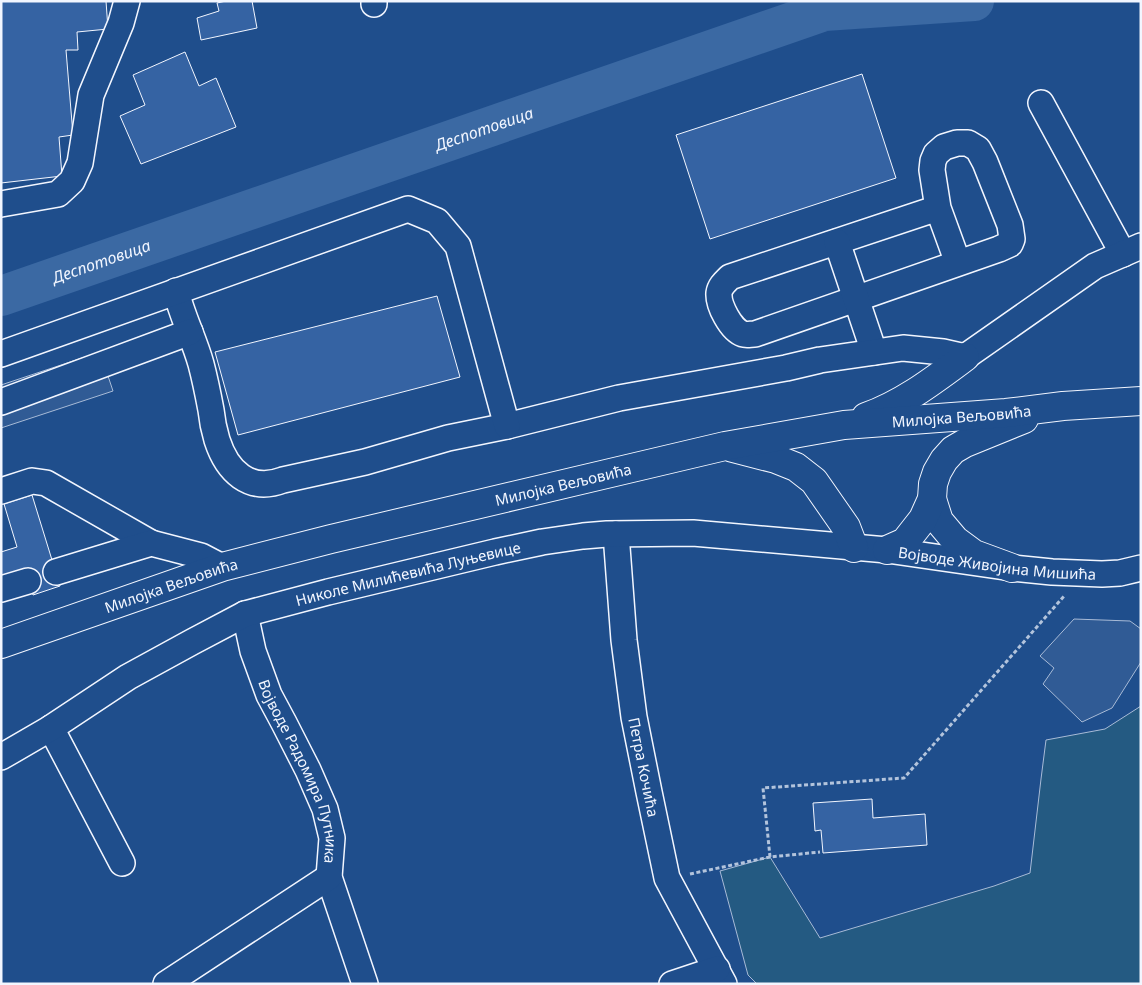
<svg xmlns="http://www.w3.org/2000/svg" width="1142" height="985" font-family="'Noto Sans',sans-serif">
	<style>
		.green { fill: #245a82; stroke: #a8bbd7 }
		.parking { fill: #305b95; stroke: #a8bbd7 }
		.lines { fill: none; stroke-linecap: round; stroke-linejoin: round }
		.river { stroke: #3b69a3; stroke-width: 40 }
		.building { fill: #3563a3; stroke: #f2f6ff }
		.minor-casing { stroke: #f2f6ff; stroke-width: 28 }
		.major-casing { stroke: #f2f6ff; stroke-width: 30 }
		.path { stroke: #b3c4dc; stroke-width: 3; stroke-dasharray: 4 2.5; stroke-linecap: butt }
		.minor { stroke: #1f4e8c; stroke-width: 25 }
		.major { stroke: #1f4e8c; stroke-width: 28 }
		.labels { text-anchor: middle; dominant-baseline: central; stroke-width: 4; stroke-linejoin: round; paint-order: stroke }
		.street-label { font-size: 15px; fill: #f2f6ff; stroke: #1f4e8c }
		.water-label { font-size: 16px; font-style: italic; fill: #f2f6ff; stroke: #1f4e8c }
	</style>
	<rect width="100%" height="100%" fill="#1f4e8c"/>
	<path class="green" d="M 1141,706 L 1141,984 L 757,984 L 748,975 L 720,871 L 770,857 L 820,938 L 994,886 L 1030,873 L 1041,779 L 1046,740 L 1105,729 Z"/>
	<path class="parking" d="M 100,352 L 113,391 L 1,428 L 1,385 Z
		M 1074,619 L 1130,621 L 1141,629 L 1141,662 L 1112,708 L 1082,722 L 1043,684 L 1054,668 L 1040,656 Z"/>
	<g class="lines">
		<path class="river" id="s1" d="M 1,296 L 824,11 L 974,1"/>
	</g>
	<path class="building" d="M 1,1 L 106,1 L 108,29 L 77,32 L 78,50 L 66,50 L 73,135 L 59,137 L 62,176 L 1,183 Z
		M 226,1 L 252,1 L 257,28 L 201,40 L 197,18 L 219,11 L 217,3 Z
		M 185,52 L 199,86 L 216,78 L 236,127 L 141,164 L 120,116 L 145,105 L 133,75 Z
		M 862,74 L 896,178 L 710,239 L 676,135 Z
		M 437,296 L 460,377 L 238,435 L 215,352 Z
		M 32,495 L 60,586 L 33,595 L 28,579 L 1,588 L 1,552 L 17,547 L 4,504 Z
		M 872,799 L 873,818 L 925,814 L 927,845 L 823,853 L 821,830 L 815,831 L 813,803 Z"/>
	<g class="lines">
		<defs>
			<g id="minor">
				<path d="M 374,4 L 374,1"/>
				<path d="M 1041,103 L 1123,254"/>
				<path d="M 1,204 L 58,194 L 72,181 L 80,163 L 91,95 L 121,23 L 127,1"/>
				<path d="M 938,208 L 730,277 C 725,282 720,286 719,293 C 718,305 731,330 743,334 C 746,335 751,334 755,334 L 999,249 L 1010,244 L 1012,239 L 1010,225 L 985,162 L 978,149 L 968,143 L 957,143 L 944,147 L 936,154 L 933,161 L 932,170 L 938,208 L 958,263"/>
				<path d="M 837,242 L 874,352"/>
				<path d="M 176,291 C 182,316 194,339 201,364 C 205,379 208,394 211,410 C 212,420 214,430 217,440 C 227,471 249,493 283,480 L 365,462 L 448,438 L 507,426 L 619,398 L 786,368 L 820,360 L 903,348 L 943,352 L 965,357 L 1095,266 L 1141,246"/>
				<path d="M 1,354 L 408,209 L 437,221 L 458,246 L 507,426"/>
				<path d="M 1,402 L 190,332"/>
				<path d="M 1,491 L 32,481 L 46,483 L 151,543"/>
				<path id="s2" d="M 616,534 L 624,640 L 634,717 L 649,792 L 667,878 L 724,984"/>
				<path d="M 56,572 L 151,543 L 201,556 L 222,567"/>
				<path d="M 1,589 L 28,581"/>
				<path id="s3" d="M 245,614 L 253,651 L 269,695 L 284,723 L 308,770 L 325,809 L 332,838 L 329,877 L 365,984"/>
				<path d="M 51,728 L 122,863"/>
				<path id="s4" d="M 1,757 L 51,728 L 128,677 L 192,642 L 245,614 L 328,592 L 495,552 L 542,542 L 583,536 L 607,534 L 693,533 L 887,550 L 1012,568 L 1052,572 L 1102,574 L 1120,573 L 1141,568"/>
				<path d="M 166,984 L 329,877"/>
				<path d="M 672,984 L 717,969"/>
			</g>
			<g id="major">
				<path d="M 866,417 C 903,404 934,380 965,357"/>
				<path d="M 733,448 L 776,459 L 796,467 L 814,481 L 846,527 L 854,548"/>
				<path d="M 932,499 L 939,521 L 955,540 L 974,554 L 1012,568"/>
				<path d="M 887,550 L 905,542 L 923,519 L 932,499 L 933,484 L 937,472 L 944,460 L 953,450 L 965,443 L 1024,419"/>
				<path id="s5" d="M 1,644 L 222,567 L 331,539 L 725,446 L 844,425 L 1006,413 L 1063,406 L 1141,401"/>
			</g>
		</defs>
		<use href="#minor" class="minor-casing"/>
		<use href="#major" class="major-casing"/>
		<path class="path" d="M 770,857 L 763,788 L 904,778 L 1065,595
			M 690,874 L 770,857 L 820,852"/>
		<use href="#minor" class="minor"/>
		<use href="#major" class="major"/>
	</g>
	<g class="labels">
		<g class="street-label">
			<text stroke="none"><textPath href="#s5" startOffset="990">Милојка Вељовића</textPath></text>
			<text stroke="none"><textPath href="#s5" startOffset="585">Милојка Вељовића</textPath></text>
			<text stroke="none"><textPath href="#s4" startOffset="1046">Војводе Живојина Мишића</textPath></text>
			<text stroke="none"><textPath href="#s4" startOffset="451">Николе Милићевића Луњевице</textPath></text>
			<text stroke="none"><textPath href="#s5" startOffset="180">Милојка Вељовића</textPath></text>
			<text stroke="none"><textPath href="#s2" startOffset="235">Петра Кочића</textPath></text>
			<text stroke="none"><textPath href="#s3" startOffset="168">Војводе Радомира Путника</textPath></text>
		</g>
		<g class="water-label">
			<text stroke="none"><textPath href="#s1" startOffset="511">Деспотовица</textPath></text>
			<text stroke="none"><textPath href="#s1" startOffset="106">Деспотовица</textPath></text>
		</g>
	</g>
	<rect width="1142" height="985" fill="none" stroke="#f2f6ff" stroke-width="5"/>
</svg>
